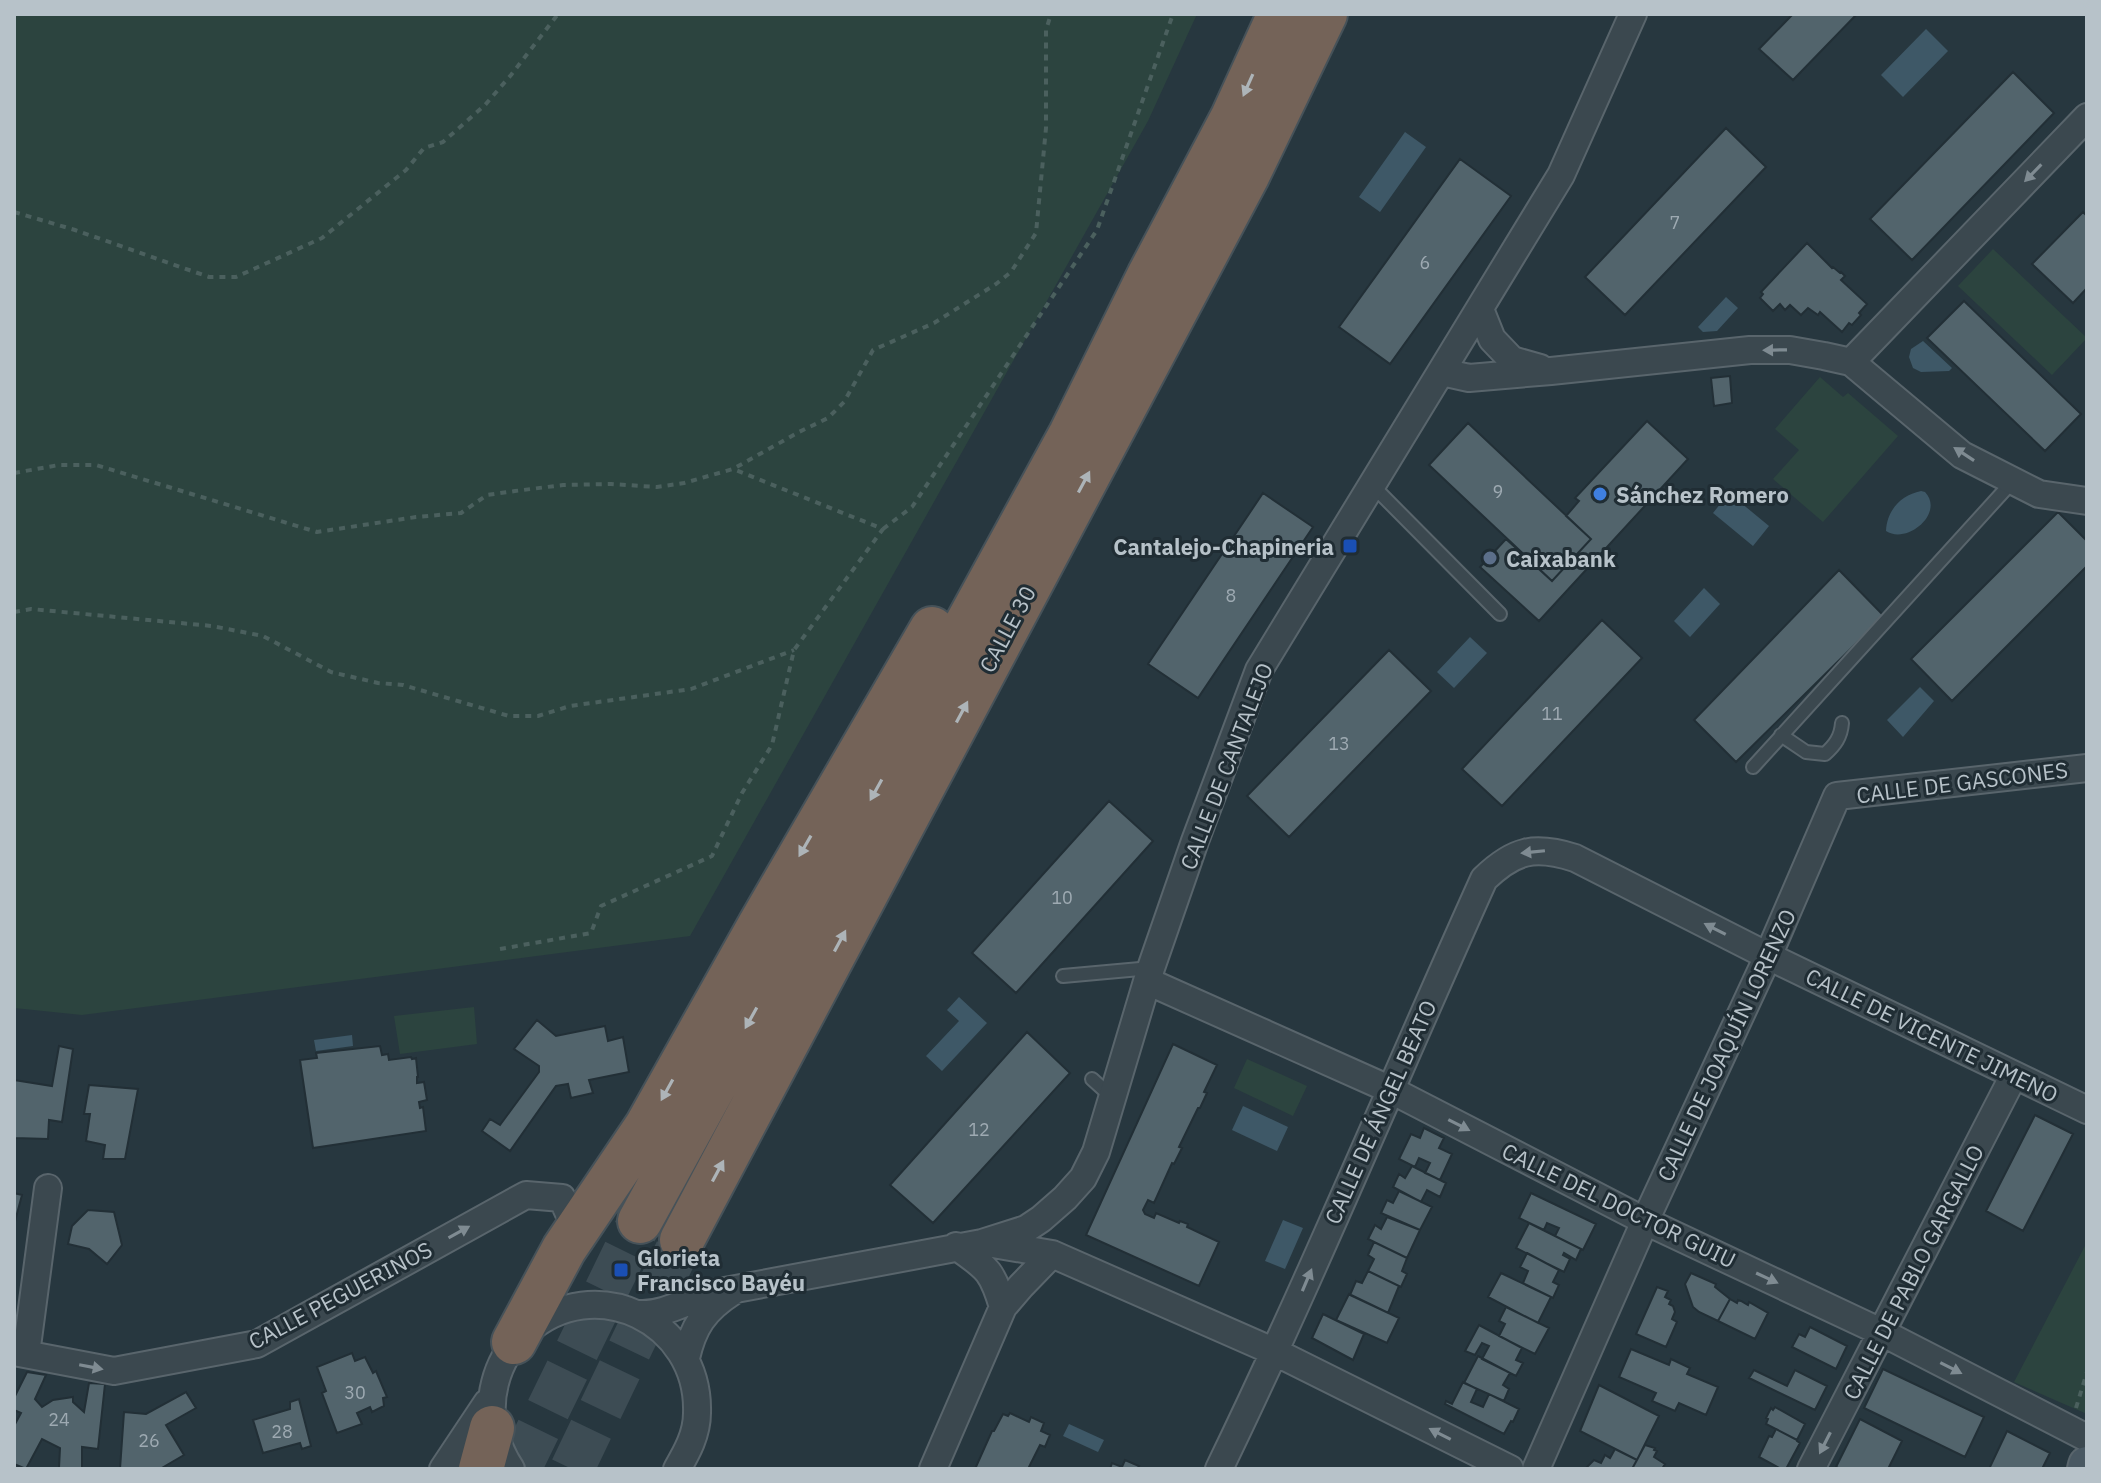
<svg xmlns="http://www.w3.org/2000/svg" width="2101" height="1483" font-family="'IBM Plex Sans',sans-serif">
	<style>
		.green { fill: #2c443f }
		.water { fill: #3e5867 }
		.building { fill: #52646c; stroke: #222f36; stroke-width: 2 }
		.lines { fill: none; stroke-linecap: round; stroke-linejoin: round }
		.motorway-tunnel { stroke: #3d4c54; stroke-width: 44; stroke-dasharray: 44 22; stroke-linecap: butt }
		.service-casing { stroke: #59656c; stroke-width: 16 }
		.minor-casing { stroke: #59656c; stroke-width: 30 }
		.secondary-casing { stroke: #59656c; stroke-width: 40 }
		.motorway-casing { stroke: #465259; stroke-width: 48 }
		.path { stroke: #4b605e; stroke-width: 4; stroke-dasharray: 6 6; stroke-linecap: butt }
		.service { stroke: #3b484f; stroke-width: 12 }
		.minor { stroke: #3b484f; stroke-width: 26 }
		.secondary { stroke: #495862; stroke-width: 36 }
		.motorway { stroke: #746358; stroke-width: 44 }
		.oneway { fill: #adb4b8 }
		.oneway2 { fill: #7f8b92 }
		.shop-dot { fill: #3f7fe0; stroke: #202d34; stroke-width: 3 }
		.transit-dot { fill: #1a4fb4; stroke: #202d34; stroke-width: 3 }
		.service-dot { fill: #5c6f8a; stroke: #202d34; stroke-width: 3 }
		.labels { text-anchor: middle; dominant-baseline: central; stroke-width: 6; stroke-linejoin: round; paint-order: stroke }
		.number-label { font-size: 18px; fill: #9eaab2 }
		.poi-label { font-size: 22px; font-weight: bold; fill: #b7c2c9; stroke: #202d34; text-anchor: start }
		.street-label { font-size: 22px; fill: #b7c2c9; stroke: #202d34 }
	</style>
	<rect width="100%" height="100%" fill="#27373f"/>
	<path class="green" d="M 14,14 L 1197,14 L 1148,121 L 690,936 L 82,1015 L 14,1008 Z
		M 1993,249 L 2087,338 L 2052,375 L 1958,286 Z
		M 1820,377 L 1843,397 L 1848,393 L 1898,436 L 1823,522 L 1773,479 L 1799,450 L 1775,429 Z
		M 474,1007 L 477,1044 L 400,1054 L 394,1016 Z
		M 1247,1059 L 1307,1086 L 1293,1116 L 1234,1088 Z
		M 2087,1242 L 2087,1414 L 2014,1382 Z"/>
	<path class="water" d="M 1926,29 L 1948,51 L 1903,97 L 1881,75 Z
		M 1405,132 L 1426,147 L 1380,212 L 1359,197 Z
		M 1726,297 L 1738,308 L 1717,331 L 1703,332 L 1698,327 Z
		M 1923,341 L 1952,368 L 1949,371 L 1921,372 L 1913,368 L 1909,357 L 1911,349 Z
		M 1921,491 L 1925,492 C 1945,513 1907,545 1886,531 C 1887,510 1901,495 1921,491 Z
		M 1729,493 L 1769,526 L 1753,546 L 1713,513 Z
		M 1704,588 L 1720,604 L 1690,637 L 1674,621 Z
		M 1470,637 L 1487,653 L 1454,688 L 1437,672 Z
		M 1920,687 L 1934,701 L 1903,737 L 1887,720 Z
		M 959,997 L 987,1023 L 942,1071 L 926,1056 L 959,1021 L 947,1010 Z
		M 352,1035 L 353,1046 L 316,1051 L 314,1040 Z
		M 1243,1106 L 1288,1127 L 1277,1151 L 1232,1130 Z
		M 1283,1220 L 1303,1228 L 1285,1269 L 1265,1261 Z
		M 1069,1424 L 1104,1440 L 1098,1452 L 1063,1436 Z"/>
	<path class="building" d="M 1793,14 L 1857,14 L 1793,80 L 1759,49 Z
		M 2013,72 L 2054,113 L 1912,260 L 1870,219 Z
		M 1726,128 L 1766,167 L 1625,315 L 1585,277 Z
		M 1460,159 L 1511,196 L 1390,364 L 1339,327 Z
		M 2083,212 L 2087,216 L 2087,288 L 2073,303 L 2032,264 Z
		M 1807,243 L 1832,268 L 1833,267 L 1840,273 L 1841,272 L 1845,276 L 1841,280 L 1867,304 L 1859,313 L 1861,315 L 1852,325 L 1849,323 L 1842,332 L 1820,312 L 1818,315 L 1808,308 L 1801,315 L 1790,305 L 1785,310 L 1780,304 L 1773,311 L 1760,298 L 1763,294 L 1761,292 Z
		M 1964,301 L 2081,414 L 2045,451 L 1927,338 Z
		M 1730,376 L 1732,403 L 1714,406 L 1711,378 Z
		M 1647,421 L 1688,459 L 1539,621 L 1480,567 L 1506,539 L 1552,581 L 1591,539 L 1566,516 L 1579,501 L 1575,498 Z
		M 1468,423 L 1591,539 L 1552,581 L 1429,465 Z
		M 1263,493 L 1313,527 L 1198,698 L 1148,664 Z
		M 2058,512 L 2087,541 L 2087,566 L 1952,701 L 1911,659 Z
		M 1839,570 L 1884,616 L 1736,762 L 1694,720 Z
		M 1602,620 L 1642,658 L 1502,806 L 1462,769 Z
		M 1389,650 L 1431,691 L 1289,837 L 1247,796 Z
		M 1109,801 L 1153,841 L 1016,993 L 972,953 Z
		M 537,1020 L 556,1036 L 605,1026 L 608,1041 L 623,1037 L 629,1072 L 589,1080 L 593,1093 L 571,1098 L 568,1084 L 556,1086 L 510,1151 L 482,1131 L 490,1119 L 500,1125 L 539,1072 L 539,1066 L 514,1049 Z
		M 1027,1032 L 1070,1073 L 933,1223 L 890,1185 Z
		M 1173,1044 L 1217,1065 L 1204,1092 L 1207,1093 L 1200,1108 L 1198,1108 L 1179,1147 L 1182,1148 L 1174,1164 L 1172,1163 L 1154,1203 L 1148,1200 L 1143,1210 L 1145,1214 L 1154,1218 L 1156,1213 L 1179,1223 L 1180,1221 L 1188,1224 L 1187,1227 L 1219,1242 L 1199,1286 L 1086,1235 Z
		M 59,1046 L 73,1049 L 62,1122 L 49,1120 L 48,1139 L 14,1138 L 14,1080 L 52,1086 Z
		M 380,1046 L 382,1055 L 388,1054 L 389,1060 L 411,1057 L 412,1059 L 416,1058 L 418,1077 L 417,1077 L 417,1083 L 424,1082 L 427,1100 L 419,1102 L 420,1108 L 423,1107 L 426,1131 L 313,1148 L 300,1060 L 317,1058 L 316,1053 Z
		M 89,1085 L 138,1089 L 125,1159 L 103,1159 L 105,1145 L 86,1141 L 90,1114 L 84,1114 Z
		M 2035,1115 L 2073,1134 L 2023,1231 L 1986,1211 Z
		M 1424,1128 L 1444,1138 L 1439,1148 L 1452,1154 L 1440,1180 L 1425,1173 L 1430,1163 L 1419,1158 L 1415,1167 L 1399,1159 L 1411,1134 L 1420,1138 Z
		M 1412,1166 L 1446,1183 L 1440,1197 L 1427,1190 L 1421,1202 L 1393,1187 L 1399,1174 L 1405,1178 Z
		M 1399,1191 L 1432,1207 L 1420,1230 L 1381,1213 L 1387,1200 L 1393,1203 Z
		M 14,1193 L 22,1195 L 14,1225 Z
		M 1531,1193 L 1596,1224 L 1583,1250 L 1555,1236 L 1559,1228 L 1547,1223 L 1544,1230 L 1519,1218 Z
		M 88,1210 L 114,1212 L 122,1245 L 107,1264 L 89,1249 L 68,1244 L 72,1226 Z
		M 1387,1217 L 1420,1230 L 1407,1258 L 1368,1239 L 1375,1225 L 1381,1229 Z
		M 1529,1223 L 1581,1249 L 1576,1260 L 1564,1253 L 1563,1255 L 1570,1259 L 1564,1272 L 1516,1248 Z
		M 1374,1242 L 1407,1258 L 1402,1271 L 1407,1274 L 1401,1287 L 1368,1271 L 1374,1259 L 1368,1255 Z
		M 1527,1253 L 1559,1270 L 1553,1282 L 1559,1285 L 1553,1298 L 1523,1283 L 1528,1271 L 1520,1267 Z
		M 1368,1271 L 1399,1286 L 1388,1313 L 1350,1295 L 1356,1281 L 1362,1283 Z
		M 1501,1273 L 1551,1297 L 1538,1323 L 1488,1297 Z
		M 1691,1273 L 1716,1284 L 1715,1287 L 1730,1299 L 1718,1321 L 1699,1312 L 1693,1307 L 1685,1284 Z
		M 1657,1287 L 1668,1291 L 1665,1297 L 1671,1300 L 1669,1304 L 1673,1306 L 1675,1312 L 1672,1319 L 1677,1322 L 1666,1347 L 1636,1334 Z
		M 1349,1294 L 1399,1318 L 1387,1343 L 1336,1320 Z
		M 1730,1299 L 1737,1303 L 1738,1300 L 1741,1301 L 1748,1305 L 1749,1302 L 1768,1313 L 1755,1339 L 1718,1321 Z
		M 1506,1307 L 1549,1328 L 1535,1354 L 1499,1336 L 1505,1324 L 1499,1321 Z
		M 1323,1314 L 1364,1334 L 1353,1360 L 1312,1338 Z
		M 1479,1325 L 1522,1348 L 1516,1360 L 1523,1363 L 1516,1376 L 1482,1359 L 1489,1346 L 1482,1343 L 1475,1355 L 1465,1351 Z
		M 1810,1327 L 1847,1346 L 1836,1369 L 1792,1347 L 1799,1334 L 1805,1337 Z
		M 1631,1349 L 1669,1365 L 1671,1359 L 1690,1368 L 1687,1374 L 1718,1387 L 1706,1415 L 1679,1403 L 1675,1411 L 1652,1401 L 1656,1393 L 1619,1377 Z
		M 352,1353 L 355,1361 L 365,1357 L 373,1373 L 376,1371 L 387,1397 L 383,1398 L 384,1406 L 372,1412 L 370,1407 L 357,1413 L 362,1424 L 337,1433 L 322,1393 L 326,1391 L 317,1367 Z
		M 1478,1356 L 1510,1373 L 1503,1385 L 1509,1389 L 1504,1401 L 1464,1383 Z
		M 1883,1369 L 1984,1417 L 1965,1457 L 1864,1408 Z
		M 1754,1370 L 1787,1386 L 1795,1370 L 1827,1386 L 1815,1410 L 1749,1378 Z
		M 27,1372 L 46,1375 L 35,1399 L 42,1407 L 53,1400 L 73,1397 L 73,1402 L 84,1412 L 89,1383 L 105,1384 L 98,1449 L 82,1447 L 82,1468 L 59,1468 L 60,1448 L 42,1439 L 26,1469 L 14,1464 L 14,1426 L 21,1413 L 14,1410 L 14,1398 Z
		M 1463,1382 L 1477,1389 L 1471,1402 L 1483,1407 L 1489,1394 L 1519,1409 L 1513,1422 L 1511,1421 L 1504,1434 L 1445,1404 L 1446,1401 L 1452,1404 Z
		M 1599,1385 L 1659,1416 L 1637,1460 L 1580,1431 Z
		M 186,1392 L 196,1408 L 166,1425 L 184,1455 L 160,1469 L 120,1469 L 124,1412 L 146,1414 Z
		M 299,1399 L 311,1446 L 302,1449 L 300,1443 L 263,1453 L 253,1420 L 290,1409 L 290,1402 Z
		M 1775,1407 L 1805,1424 L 1797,1440 L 1766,1424 L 1768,1419 L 1766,1418 L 1771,1408 L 1773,1410 Z
		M 1010,1413 L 1029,1422 L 1031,1417 L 1044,1423 L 1041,1431 L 1050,1435 L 1045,1447 L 1040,1445 L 1028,1469 L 975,1469 L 992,1431 L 994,1431 L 1003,1414 L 1008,1416 Z
		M 1860,1419 L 1902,1441 L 1888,1469 L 1840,1469 L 1836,1467 Z
		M 1776,1429 L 1797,1440 L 1797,1441 L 1800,1443 L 1786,1469 L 1781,1469 L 1759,1457 L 1769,1436 L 1772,1437 Z
		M 2007,1431 L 2050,1453 L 2042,1469 L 1989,1469 Z
		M 1645,1445 L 1655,1448 L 1654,1450 L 1657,1451 L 1654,1457 L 1665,1464 L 1662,1469 L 1632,1469 Z
		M 1615,1449 L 1637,1460 L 1632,1469 L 1586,1468 L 1594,1460 L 1601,1463 L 1605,1455 L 1610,1458 Z
		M 1125,1460 L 1139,1466 L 1137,1469 L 1110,1469 L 1112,1463 L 1122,1467 Z"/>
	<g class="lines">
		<path class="motorway-tunnel" d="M 519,1469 L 640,1221
			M 572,1469 L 682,1240"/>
		<defs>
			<path id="service" d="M 1371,484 L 1500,614
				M 1781,735 L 1806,752 L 1825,754 C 1835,745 1841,737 1842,723
				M 1753,767 L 2013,481
				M 1063,976 L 1151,968
				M 1092,1079 L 1113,1098"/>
			<path id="minor" d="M 1480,309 L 1492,339 L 1512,360 L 1540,368
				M 1851,362 L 2087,117
				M 1442,372 L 1469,378 L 1551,371 L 1750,350 L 1790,350 L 1824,356 L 1851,362 L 1962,455 L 2039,494 L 2087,501
				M 1147,981 L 1389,1089 L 1645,1221 L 1881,1332 L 2087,1438
				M 987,1243 L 1052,1254 L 1275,1352 L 1510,1469
				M 956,1246 C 987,1268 992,1270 1003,1307
				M 640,1314 C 664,1315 686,1301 709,1294 L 982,1243 L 1026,1229 L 1041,1219 L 1065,1198 L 1083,1178 L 1096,1152 L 1151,968 L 1195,841 L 1259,670 L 1561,175 L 1633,14
				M 14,1352 L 114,1371 L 257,1344 L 526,1195 L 562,1198 L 577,1231
				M 26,1354 L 48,1188
				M 686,1358 C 693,1327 704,1310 732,1292
				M 443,1469 L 487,1403
				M 511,1469 C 494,1443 487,1414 495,1383 C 500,1363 510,1346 526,1332 C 594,1270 700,1321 697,1413 C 697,1434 687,1452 677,1469
				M 933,1469 L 1003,1307 L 1021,1286 L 1052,1254
				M 1219,1469 C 1313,1275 1395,1076 1484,879 C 1514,850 1534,845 1575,858 L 1768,956 L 2087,1110
				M 1536,1469 L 1645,1221 L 1768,956 L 1837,796 L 2087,768
				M 1811,1469 L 2014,1075"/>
			<path id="secondary" d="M 2086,1469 L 2087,1465"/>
			<path id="motorway" d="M 640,1221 L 1071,434 L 1149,276 L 1233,117 L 1280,14
				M 682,1240 L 1247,176 L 1325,14
				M 514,1342 L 564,1249 L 647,1126 L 760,925 L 932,629
				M 481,1469 L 492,1428"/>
		</defs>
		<use href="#service" class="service-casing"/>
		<use href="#minor" class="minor-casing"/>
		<use href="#secondary" class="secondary-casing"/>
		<use href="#motorway" class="motorway-casing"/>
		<path class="path" d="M 14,212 L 75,230 L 209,277 L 236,277 L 322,238 L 406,170 L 424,148 L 443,142 L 485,105 L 511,75 L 558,14
			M 14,473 L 59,465 L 96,465 L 317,532 L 416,517 L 461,513 L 487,495 L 515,491 L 563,485 L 611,484 L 657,487 L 684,483 L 733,469 L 799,432 L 828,418 L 844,402 L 873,350 L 934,323 L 996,284 L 1011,272 L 1036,233 L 1046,128 L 1046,30 L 1051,14
			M 883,529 L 912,507 L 1097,230 L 1173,14
			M 14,612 L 31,609 L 212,626 L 263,636 L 331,672 L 378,683 L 403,685 L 509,716 L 538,716 L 570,706 L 691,689 L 794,650
			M 500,949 L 591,933 L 601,906 L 712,856 L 742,793 L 772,745 L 794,650 L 883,529 L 733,469
			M 2076,1408 L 2087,1372"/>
		<use href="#service" class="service"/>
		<use href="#minor" class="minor"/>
		<use href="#secondary" class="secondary"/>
		<use href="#motorway" class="motorway"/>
	</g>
	<defs><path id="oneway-solid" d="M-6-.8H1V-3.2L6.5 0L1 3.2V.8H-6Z" transform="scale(2)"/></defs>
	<g class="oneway">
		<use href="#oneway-solid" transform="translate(1248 85) rotate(114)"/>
		<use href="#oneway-solid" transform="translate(1084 482) rotate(-62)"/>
		<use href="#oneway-solid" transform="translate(962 712) rotate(-62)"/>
		<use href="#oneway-solid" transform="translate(876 790) rotate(119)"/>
		<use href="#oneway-solid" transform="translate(805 846) rotate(120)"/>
		<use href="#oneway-solid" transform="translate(840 941) rotate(-62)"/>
		<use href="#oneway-solid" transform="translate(751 1018) rotate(119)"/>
		<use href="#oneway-solid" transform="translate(667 1090) rotate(119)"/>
		<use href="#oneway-solid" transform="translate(718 1171) rotate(-62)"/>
	</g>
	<g class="oneway2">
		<use href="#oneway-solid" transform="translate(2033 173) rotate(134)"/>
		<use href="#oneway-solid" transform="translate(1775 350) rotate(179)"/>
		<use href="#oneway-solid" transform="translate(1964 454) rotate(-147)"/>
		<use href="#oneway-solid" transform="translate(1533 852) rotate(174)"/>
		<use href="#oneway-solid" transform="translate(1715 929) rotate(-153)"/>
		<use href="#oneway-solid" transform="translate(1459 1125) rotate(27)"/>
		<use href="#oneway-solid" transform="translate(459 1232) rotate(-29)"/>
		<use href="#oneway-solid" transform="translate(1767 1278) rotate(25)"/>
		<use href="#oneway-solid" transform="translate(1307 1280) rotate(-67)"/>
		<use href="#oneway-solid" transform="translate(91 1367) rotate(11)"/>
		<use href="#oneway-solid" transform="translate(1951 1368) rotate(27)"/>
		<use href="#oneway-solid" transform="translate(1440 1434) rotate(-153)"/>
		<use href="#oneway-solid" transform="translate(1825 1443) rotate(117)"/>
	</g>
	<circle class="shop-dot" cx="1600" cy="494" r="8"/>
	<g class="transit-dot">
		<rect x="1342" y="538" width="16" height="16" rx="4"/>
		<rect x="613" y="1262" width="16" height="16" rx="4"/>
	</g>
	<circle class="service-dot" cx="1490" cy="558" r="8"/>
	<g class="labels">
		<g class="number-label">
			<text x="1675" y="222">7</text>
			<text x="1425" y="262">6</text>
			<text x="1498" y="491">9</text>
			<text x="1231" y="595">8</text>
			<text x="1552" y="713">11</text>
			<text x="1339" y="743">13</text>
			<text x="1062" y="897">10</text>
			<text x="979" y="1129">12</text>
			<text x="355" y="1392">30</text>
			<text x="59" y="1419">24</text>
			<text x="282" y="1431">28</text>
			<text x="149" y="1440">26</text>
		</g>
		<g class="poi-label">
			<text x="1616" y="494">Sánchez Romero</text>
			<text x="1334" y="546" text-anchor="end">Cantalejo-Chapineria</text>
			<text x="1506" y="558">Caixabank</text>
			<text x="637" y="1257">Glorieta<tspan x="637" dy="25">Francisco Bayéu</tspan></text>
		</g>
		<g class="street-label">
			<text transform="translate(1007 629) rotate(-62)">CALLE 30</text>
			<text transform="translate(1226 766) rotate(-69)">CALLE DE CANTALEJO</text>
			<text transform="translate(1962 782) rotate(-7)">CALLE DE GASCONES</text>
			<text transform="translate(1932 1035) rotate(26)">CALLE DE VICENTE JIMENO</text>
			<text transform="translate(1726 1045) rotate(-65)">CALLE DE JOAQUÍN LORENZO</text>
			<text transform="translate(1380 1112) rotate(-66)">CALLE DE ÁNGEL BEATO</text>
			<text transform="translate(1619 1205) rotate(26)">CALLE DEL DOCTOR GUIU</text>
			<text transform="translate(1913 1272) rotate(-63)">CALLE DE PABLO GARGALLO</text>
			<text transform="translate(340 1295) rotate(-28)">CALLE PEGUERINOS</text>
		</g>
	</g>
	<rect width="2101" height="1483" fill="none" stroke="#b7c2c9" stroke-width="32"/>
</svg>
